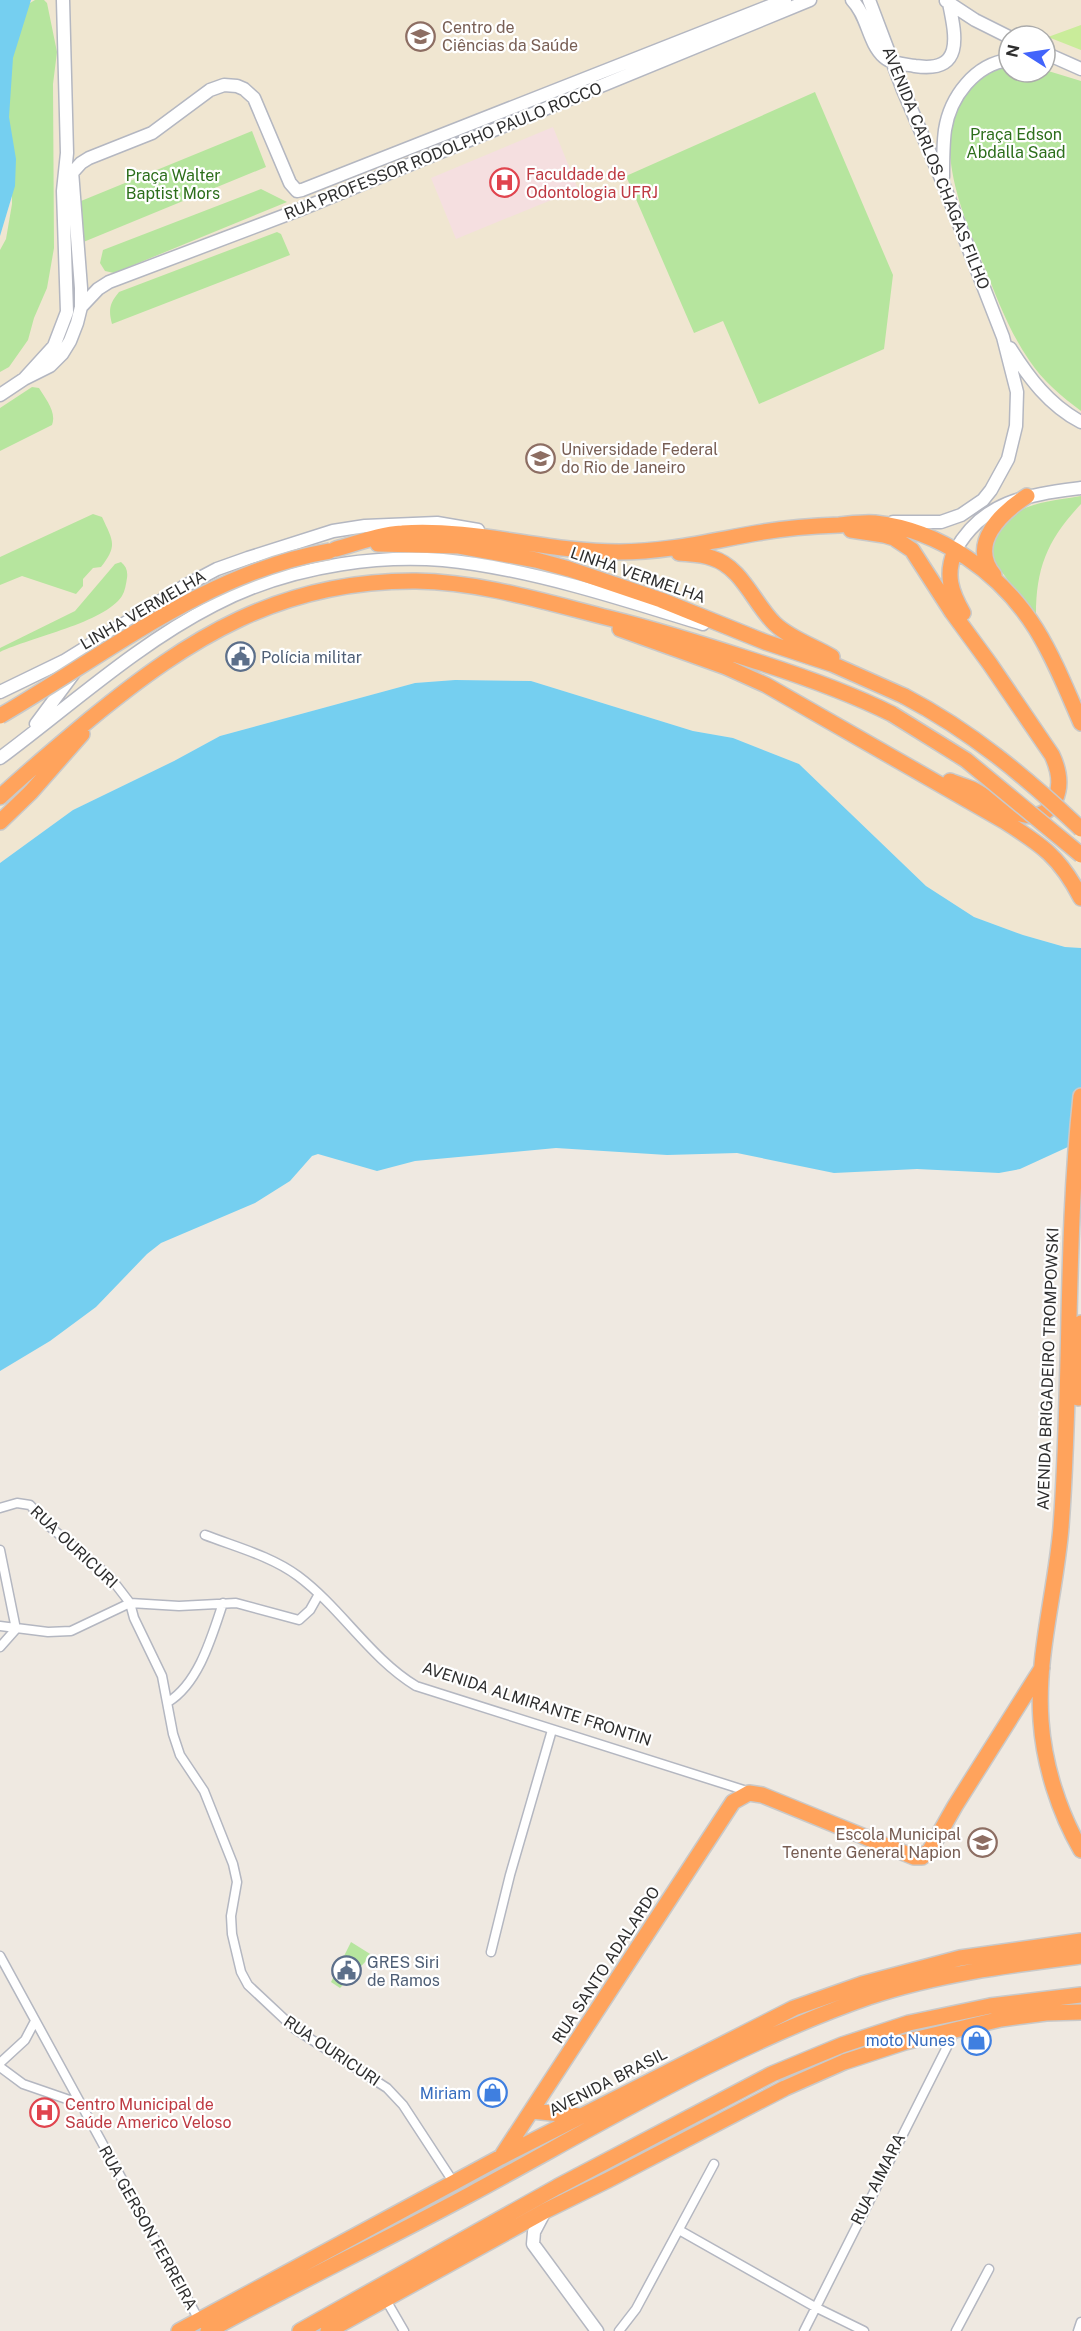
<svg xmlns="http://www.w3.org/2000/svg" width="1081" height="2331" font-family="'Public Sans',sans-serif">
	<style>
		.education { fill: #f0e6d1; fill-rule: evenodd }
		.medical { fill: #f5dfe0 }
		.green { fill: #b6e59e }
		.pitch { fill: #c9ec9a }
		.water { fill: #75cff0 }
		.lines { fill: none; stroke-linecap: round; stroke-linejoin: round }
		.street-casing { stroke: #b4b7c1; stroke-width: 11 }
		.secondary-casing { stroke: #b4b7c1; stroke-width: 15 }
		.highway-casing { stroke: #c9c9c9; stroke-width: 18 }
		.street { stroke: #fff; stroke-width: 8 }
		.secondary { stroke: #fff; stroke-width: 12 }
		.highway { stroke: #ffa35c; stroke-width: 15 }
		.highway-bridge-casing { stroke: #c9c9c9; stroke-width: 18; stroke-linecap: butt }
		.highway-bridge { stroke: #ffa35c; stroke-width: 15 }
		.labels { text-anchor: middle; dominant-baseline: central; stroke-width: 4.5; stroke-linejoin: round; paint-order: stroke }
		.education-label { font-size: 16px; fill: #785e54; stroke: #fff; text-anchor: start }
		.park-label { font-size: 16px; fill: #2c6e1b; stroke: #fff }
		.street-label { font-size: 16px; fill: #2e2e2e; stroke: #fff }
		.health-label { font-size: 16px; fill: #be3a42; stroke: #fff; text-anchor: start }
		.service-label { font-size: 16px; fill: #4e5e75; stroke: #fff; text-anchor: start }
		.shop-label { font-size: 16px; fill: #366cbe; stroke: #fff; text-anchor: end }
	</style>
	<rect width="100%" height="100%" fill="#efe9e1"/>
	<path class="education" d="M 31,0 L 1081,0 L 1081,948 L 1065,947 L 1023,935 L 974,917 L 926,886 L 799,764 L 733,738 L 693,731 L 531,681 L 455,680 L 415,683 L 220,736 L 174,761 L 73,810 L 0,863 L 0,236 L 15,186 L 25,17 ZM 1009,36 L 1045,36 L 1045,72 L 1009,72 Z"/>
	<path class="medical" d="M 553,127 L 578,189 L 456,239 L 431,178 Z"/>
	<path class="green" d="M 35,0 L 44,0 L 47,3 L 57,52 L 53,84 L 54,248 L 47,288 L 34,318 L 28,340 L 9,367 L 0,372 L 0,250 L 6,239 L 12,204 L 12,174 L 1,106 L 25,6 Z
		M 1009,67 L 1009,72 L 1045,72 L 1045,70 L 1081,81 L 1081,411 C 1062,397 1042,380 1029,360 C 1009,331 997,298 984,266 C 967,225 947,179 950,134 C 952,103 978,71 1009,67 Z
		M 815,92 L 893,275 L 884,349 L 759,404 L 723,321 L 694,333 L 626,176 Z
		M 252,131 L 266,167 L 81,243 L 81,201 Z
		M 261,189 L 287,202 L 114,273 L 105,271 L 100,263 L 103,250 Z
		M 277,232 L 281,234 L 290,255 L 112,324 C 108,309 110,303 119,292 Z
		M 32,387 L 39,388 C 45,398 57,412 52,425 L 0,451 L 0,408 Z
		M 1081,496 L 1081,504 C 1048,539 1036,567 1036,615 L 1033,614 L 990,556 C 1002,503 1035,504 1081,496 Z
		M 93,514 L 102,517 C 113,541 118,545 101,567 L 93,568 L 83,579 L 83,586 L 76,594 L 22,576 L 0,585 L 0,557 Z
		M 121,562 C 126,566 128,571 127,578 C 126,584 125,591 122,596 C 104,623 31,637 0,652 L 0,648 L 75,611 L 115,564 Z
		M 351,1942 L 375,1957 L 367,1960 L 340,1988 L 331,1982 Z"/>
	<path class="pitch" d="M 1081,25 L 1081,50 L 1048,37 Z"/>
	<path class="water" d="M 0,0 L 31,0 L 13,58 L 9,117 L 16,159 L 15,186 L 0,236 Z
		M 455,680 L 531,681 L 693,731 L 733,738 L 799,764 L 926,886 L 974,917 L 1023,935 L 1065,947 L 1081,948 L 1081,1141 L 1020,1169 L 999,1173 L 917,1169 L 834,1173 L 737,1153 L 667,1155 L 556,1148 L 415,1161 L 377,1171 L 318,1154 L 312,1156 L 290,1181 L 255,1203 L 161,1243 L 147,1254 L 96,1307 L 50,1341 L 0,1371 L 0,863 L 73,810 L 174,761 L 220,736 L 415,683 Z"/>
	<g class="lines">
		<defs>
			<path id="street" d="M 0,1508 L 17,1503 L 30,1505 L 49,1526 L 110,1577 L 130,1603 L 134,1618 L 162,1676 L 173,1734 L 180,1755 L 204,1791 L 233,1864 L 237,1882 L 231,1916 L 232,1934 L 241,1972 L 248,1985 L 295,2029 L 387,2088 L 403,2105 L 454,2183
				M 205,1535 C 236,1547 271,1556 298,1576 C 341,1608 370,1658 416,1686 L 750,1792
				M 0,1550 L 16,1629 L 0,1647
				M 0,1626 L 48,1632 L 71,1631 L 130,1603 L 179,1606 L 236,1603 L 299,1620 L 310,1610 L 319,1594
				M 168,1702 C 199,1683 212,1636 223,1603
				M 491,1952 L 510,1875 L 552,1730
				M 0,1956 L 199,2320
				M 0,2063 L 25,2040 L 35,2021
				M 0,2067 L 23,2084 L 81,2104
				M 679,2230 L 815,2307 L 864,2331
				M 386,2300 L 404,2331
				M 619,2331 L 636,2309 L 714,2164
				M 804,2331 L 956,2029
				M 956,2331 L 989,2269
				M 1078,2331 L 1081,2322"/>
			<path id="secondary" d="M 852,0 C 868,16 868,43 884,57 C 892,64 904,64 915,66 C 964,73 956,37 949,3
				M 869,0 L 903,90 L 943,183 L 1003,337 L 1017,392 L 1016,426 L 1008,459 L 991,490 L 983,500 L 961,515 L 941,522 L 893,522
				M 946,1 L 975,20 L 1009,37
				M 1045,53 L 1081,69
				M 943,177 C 943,161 943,145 945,130 C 950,97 975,64 1009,60
				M 63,191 L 72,173 L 81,163 L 89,158 L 152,133 L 210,90 L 224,85 L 237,86 L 244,89 L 254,98 L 290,183 L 297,191 L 302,190 L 785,0
				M 81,307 L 98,289 L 109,282 L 299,210 L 810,0
				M 1010,348 C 1029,378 1049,405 1081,422
				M 24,379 L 54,346 L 67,312 L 63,191 L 67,153 L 63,0
				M 0,395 L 24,379 L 50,366 L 62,354 L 70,341 L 77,323 L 81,307 L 81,288 L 72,171
				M 955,551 C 983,500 1028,495 1081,488
				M 0,692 L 64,661 L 183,587 L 217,569 L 248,558 L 333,531 L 365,526 L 437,523 L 478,530
				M 36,724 L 74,673
				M 0,758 C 70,706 136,645 214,605 C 290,565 390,550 475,564 C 552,576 628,601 703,624
				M 545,2211 L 534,2232 L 533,2244 L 597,2331"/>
			<path id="highway" d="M 851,530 L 884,535 L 894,538 L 912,550 L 952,612 L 990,664 L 1052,755 C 1059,770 1062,785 1055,800 C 1037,836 994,800 972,789 C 965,786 957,784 950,781
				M 378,544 L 459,546 L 536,560 L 569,569 L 661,600 L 765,642 L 832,664 L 904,696
				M 336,549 C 358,543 380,534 402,533 C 475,528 546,552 619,552 C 666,552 711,541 757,533 C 785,528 811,526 839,525 C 850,524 863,522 875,523 C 940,530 1001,573 1036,629 C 1054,658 1067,691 1081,723
				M 955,551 C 945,575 951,592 963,613
				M 679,553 C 690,554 702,554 712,558 C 742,567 754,604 775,624 C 791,639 814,646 832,657
				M 994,575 C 968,544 1001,513 1027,496
				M 620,629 L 726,667 L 766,685 L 1004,821 C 1042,845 1060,857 1081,898
				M 0,797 C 29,770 59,745 89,720 C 190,637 281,580 416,581 C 482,582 545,602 609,618 C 658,630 706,645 755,661 C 802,676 848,692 892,714
				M 0,822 L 31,792 L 82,734
				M 1081,1096 C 1065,1239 1072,1383 1061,1527 C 1056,1591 1036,1656 1041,1721 C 1044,1765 1059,1812 1081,1850
				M 1078,1398 L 1081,1323
				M 532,2111 L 580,2116
				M 503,2154 L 733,1802 L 749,1793 L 762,1795 L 914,1857 L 922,1857 L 930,1850 L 955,1806 L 1042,1668
				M 179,2331 L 501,2157 L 794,2008 L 862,1984 L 960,1958 L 1081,1941
				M 208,2331 C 294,2284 382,2242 469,2195 C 599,2125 728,2046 869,1997 C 937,1974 1010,1965 1081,1956
				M 300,2331 L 557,2187 L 772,2074 L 842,2045 L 909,2023 L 990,2006 L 1081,1995
				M 328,2331 L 545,2211 L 608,2180 L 785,2088 L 844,2062 L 905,2042 L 1001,2019 L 1046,2013 L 1081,2012"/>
		</defs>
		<use href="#street" class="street-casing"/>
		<use href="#secondary" class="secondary-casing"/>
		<use href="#highway" class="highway-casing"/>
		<use href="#street" class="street"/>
		<use href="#secondary" class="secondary"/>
		<use href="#highway" class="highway"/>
		<defs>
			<path id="highway-bridge" d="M 904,696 C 971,731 1026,777 1081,829
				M 892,714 L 966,760 L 1081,855
				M 0,716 C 105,655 209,571 330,551"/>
		</defs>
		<use href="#highway-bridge" class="highway-bridge-casing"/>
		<use href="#highway-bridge" class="highway-bridge"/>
	</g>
	<defs>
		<symbol id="university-ring" viewBox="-11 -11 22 22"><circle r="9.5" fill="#fff" stroke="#8d6e63" stroke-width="1.5"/><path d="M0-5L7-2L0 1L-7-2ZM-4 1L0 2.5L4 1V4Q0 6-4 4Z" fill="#8d6e63"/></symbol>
		<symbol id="hospital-ring" viewBox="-11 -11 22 22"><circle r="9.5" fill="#fff" stroke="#e0444e" stroke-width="1.5"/><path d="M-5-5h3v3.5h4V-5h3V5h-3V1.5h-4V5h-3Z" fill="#e0444e"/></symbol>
		<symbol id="civic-ring" viewBox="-11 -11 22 22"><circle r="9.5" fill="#fff" stroke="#5c6f8a" stroke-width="1.5"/><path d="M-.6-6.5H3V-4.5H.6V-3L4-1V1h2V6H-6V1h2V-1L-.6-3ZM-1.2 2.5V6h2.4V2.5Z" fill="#5c6f8a"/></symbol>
		<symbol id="school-ring" viewBox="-11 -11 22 22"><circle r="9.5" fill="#fff" stroke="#8d6e63" stroke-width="1.5"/><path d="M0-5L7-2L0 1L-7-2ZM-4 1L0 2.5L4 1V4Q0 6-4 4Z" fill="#8d6e63"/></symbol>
		<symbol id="shop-ring" viewBox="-11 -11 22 22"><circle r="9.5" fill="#fff" stroke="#3f7fe0" stroke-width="1.5"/><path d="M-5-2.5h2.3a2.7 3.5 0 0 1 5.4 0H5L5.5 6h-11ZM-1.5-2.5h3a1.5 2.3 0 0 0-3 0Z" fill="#3f7fe0"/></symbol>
	</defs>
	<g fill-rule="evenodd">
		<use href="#university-ring" x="404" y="20" width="33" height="33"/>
		<use href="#hospital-ring" x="488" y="166" width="33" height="33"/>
		<use href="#university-ring" x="524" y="442" width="33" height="33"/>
		<use href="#civic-ring" x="224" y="640" width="33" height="33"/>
		<use href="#school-ring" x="966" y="1826" width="33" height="33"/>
		<use href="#civic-ring" x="330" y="1954" width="33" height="33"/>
		<use href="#shop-ring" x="960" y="2024" width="33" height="33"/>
		<use href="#shop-ring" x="476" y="2076" width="33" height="33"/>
		<use href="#hospital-ring" x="28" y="2096" width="33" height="33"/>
	</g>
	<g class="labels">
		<g class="education-label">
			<text x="442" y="27">Centro de<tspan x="442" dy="18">Ciências da Saúde</tspan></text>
			<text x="561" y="449">Universidade Federal<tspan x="561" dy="18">do Rio de Janeiro</tspan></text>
			<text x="961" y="1834" text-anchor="end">Escola Municipal<tspan x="961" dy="18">Tenente General Napion</tspan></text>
		</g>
		<g class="park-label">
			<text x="1016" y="134">Praça Edson<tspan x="1016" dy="18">Abdalla Saad</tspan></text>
			<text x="173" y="175">Praça Walter<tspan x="173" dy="18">Baptist Mors</tspan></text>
		</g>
		<g class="street-label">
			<text transform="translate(443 151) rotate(-22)">RUA PROFESSOR RODOLPHO PAULO ROCCO</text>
			<text transform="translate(936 168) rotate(68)">AVENIDA CARLOS CHAGAS FILHO</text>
			<text transform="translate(638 575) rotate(19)">LINHA VERMELHA</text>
			<text transform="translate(143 610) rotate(-30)">LINHA VERMELHA</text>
			<text transform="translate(1048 1369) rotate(-88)">AVENIDA BRIGADEIRO TROMPOWSKI</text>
			<text transform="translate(74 1547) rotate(43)">RUA OURICURI</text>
			<text transform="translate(537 1704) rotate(18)">AVENIDA ALMIRANTE FRONTIN</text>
			<text transform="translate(606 1965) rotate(-57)">RUA SANTO ADALARDO</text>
			<text transform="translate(332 2051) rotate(34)">RUA OURICURI</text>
			<text transform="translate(608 2082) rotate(-27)">AVENIDA BRASIL</text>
			<text transform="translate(878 2179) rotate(-63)">RUA AIMARA</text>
			<text transform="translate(148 2228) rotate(61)">RUA GERSON FERREIRA</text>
		</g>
		<g class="health-label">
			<text x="526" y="174">Faculdade de<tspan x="526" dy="18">Odontologia UFRJ</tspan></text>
			<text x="65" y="2104">Centro Municipal de<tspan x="65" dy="18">Saúde Americo Veloso</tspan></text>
		</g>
		<g class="service-label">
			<text x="261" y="657">Polícia militar</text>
			<text x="367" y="1962">GRES Siri<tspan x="367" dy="18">de Ramos</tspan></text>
		</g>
		<g class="shop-label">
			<text x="955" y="2040">moto Nunes</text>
			<text x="471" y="2093">Miriam</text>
		</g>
	</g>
	<g transform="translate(1027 54) rotate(282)"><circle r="28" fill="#ffffff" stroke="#ababab" stroke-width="1.5"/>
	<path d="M0-4.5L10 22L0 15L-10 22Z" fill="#4264fb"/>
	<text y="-9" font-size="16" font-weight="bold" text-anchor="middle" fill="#2e2e2e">N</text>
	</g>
</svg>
